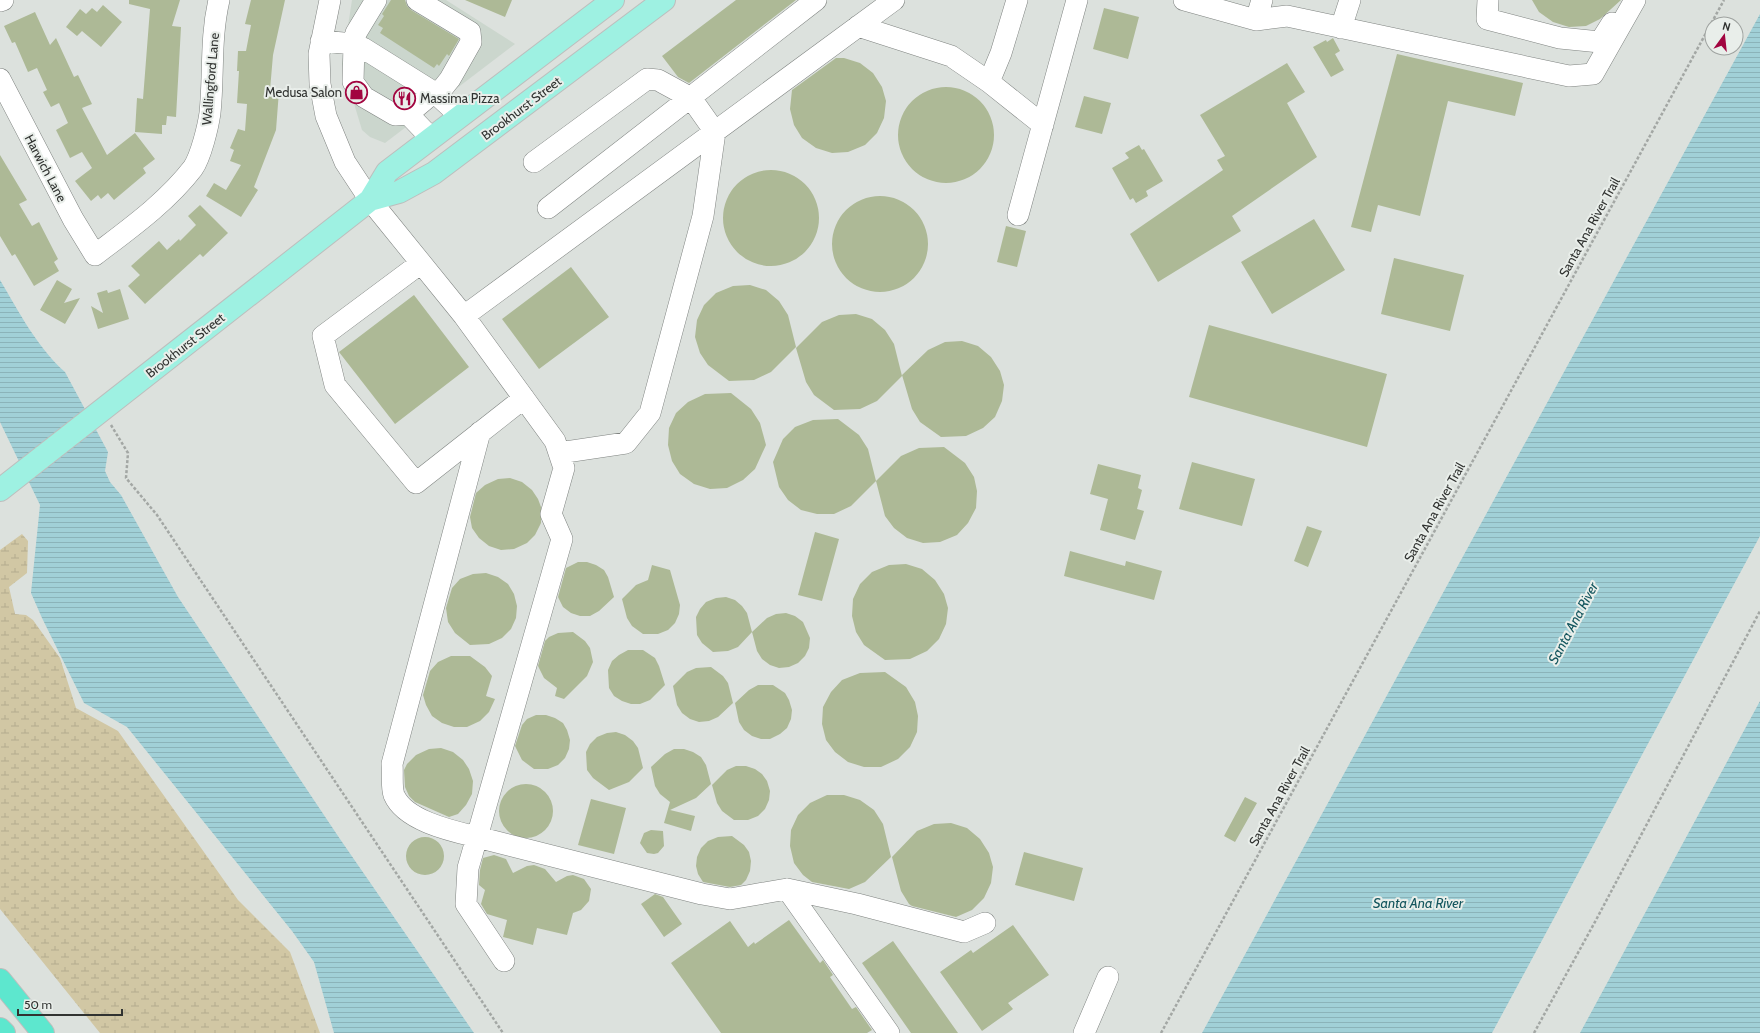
<svg xmlns="http://www.w3.org/2000/svg" width="1760" height="1033" font-family="Cabin,sans-serif">
	<style>
		.built { fill: #cbd6cd }
		.wetland { fill: url(#wetland-marsh) }
		.water { fill: url(#water-rules) }
		.building { fill: #adb996 }
		.lines { fill: none; stroke-linecap: round; stroke-linejoin: round }
		.minor-casing { stroke: #7f8380; stroke-width: 22 }
		.major-casing { stroke: #bdbebd; stroke-width: 24 }
		.highway-casing { stroke: #bdbebd; stroke-width: 24 }
		.path { stroke: #a3a7a4; stroke-width: 2.5; stroke-dasharray: 3 2; stroke-linecap: butt }
		.minor { stroke: #fff; stroke-width: 21 }
		.major { stroke: #9ef1e2; stroke-width: 22 }
		.highway { stroke: #5de7ce; stroke-width: 22 }
		.labels { text-anchor: middle; dominant-baseline: central; stroke-width: 4; stroke-linejoin: round; paint-order: stroke }
		.street-label { font-size: 13px; fill: #313331; stroke: #e9eeea }
		.poi-label { font-size: 13px; fill: #313331; stroke: #e9eeea; text-anchor: end }
		.water-label { font-size: 14px; font-style: italic; fill: #13555d; stroke: #e9eeea }
	</style>
	<defs>
		<pattern id="wetland-marsh" width="20" height="14" patternUnits="userSpaceOnUse"><rect width="20" height="14" fill="#d1c7a4"/><path d="M1 5h8M5 5V1M11 12h8M15 12V8" fill="none" stroke="#b4ab8e"/></pattern>
		<pattern id="water-rules" width="6" height="5" patternUnits="userSpaceOnUse"><rect width="6" height="5" fill="#a1d0d7"/><path d="M0 2.5h6" fill="none" stroke="#8bb3b9"/></pattern>
	</defs>
	<rect width="100%" height="100%" fill="#dce1dd"/>
	<path class="built" d="M 352,0 L 446,0 L 515,44 L 385,143 L 370,137 L 362,130 L 342,64 Z"/>
	<path class="wetland" d="M 22,534 L 28,541 L 27,573 L 9,587 L 15,614 L 26,615 L 33,620 L 60,658 L 76,708 L 118,731 L 238,900 L 290,952 L 320,1033 L 100,1033 L 0,909 L 0,550 Z"/>
	<path class="water" d="M 1760,14 L 1760,536 L 1492,1033 L 1202,1033 Z
		M 0,280 C 19,312 37,347 65,372 L 108,452 L 105,471 L 110,482 L 121,495 L 178,597 L 340,839 L 474,1033 L 334,1033 L 314,962 L 292,931 L 127,727 L 84,703 L 42,618 L 31,593 L 40,505 L 0,422 Z
		M 1760,701 L 1760,1033 L 1580,1033 Z"/>
	<path class="building" d="M 129,0 L 180,0 L 172,26 L 181,27 L 176,117 L 167,116 L 166,125 L 162,125 L 162,134 L 135,132 L 137,98 L 143,99 L 150,9 L 129,4 Z
		M 251,0 L 285,0 L 273,55 L 270,90 L 279,91 L 276,130 L 254,187 L 258,190 L 241,217 L 206,196 L 214,183 L 226,190 L 241,165 L 230,161 L 234,150 L 230,148 L 238,129 L 245,131 L 247,104 L 237,103 L 239,71 L 237,71 L 238,51 L 246,51 L 251,25 L 245,24 Z
		M 391,0 L 405,0 L 407,6 L 411,10 L 459,39 L 449,56 L 447,54 L 439,66 L 437,64 L 434,68 L 380,33 L 383,28 L 378,25 L 384,16 L 382,14 Z
		M 465,0 L 512,0 L 505,17 Z
		M 736,0 L 796,0 L 689,83 L 678,77 L 662,56 Z
		M 1532,0 L 1621,0 L 1600,19 L 1586,26 L 1569,27 L 1553,22 L 1539,12 Z
		M 103,5 L 122,22 L 101,47 L 82,31 L 77,36 L 66,27 L 80,9 L 86,14 L 92,8 L 97,12 Z
		M 1104,8 L 1139,17 L 1128,59 L 1093,49 Z
		M 35,12 L 50,45 L 56,38 L 74,77 L 78,75 L 92,104 L 82,108 L 107,155 L 135,133 L 155,159 L 143,168 L 146,173 L 114,200 L 108,193 L 101,199 L 98,195 L 91,201 L 75,181 L 92,168 L 82,152 L 70,158 L 56,130 L 68,123 L 59,103 L 51,107 L 43,92 L 47,90 L 37,68 L 28,72 L 15,42 L 12,43 L 4,26 Z
		M 1333,38 L 1340,51 L 1335,54 L 1344,70 L 1331,77 L 1313,47 L 1326,40 L 1327,42 Z
		M 1397,54 L 1523,83 L 1515,116 L 1448,101 L 1420,216 L 1378,205 L 1371,232 L 1351,227 Z
		M 836,58 L 844,58 L 860,63 L 873,73 L 882,87 L 886,101 L 884,118 L 877,133 L 865,145 L 848,152 L 832,153 L 816,148 L 802,138 L 794,125 L 790,109 L 792,90 Z
		M 1287,63 L 1305,92 L 1287,103 L 1317,157 L 1232,216 L 1241,231 L 1158,282 L 1130,234 L 1223,170 L 1217,160 L 1225,156 L 1200,115 Z
		M898 135a48 48 0 1 1 96 0a48 48 0 1 1-96 0Z
		M 1084,96 L 1111,103 L 1102,134 L 1075,127 Z
		M 1139,145 L 1142,150 L 1144,149 L 1163,181 L 1146,191 L 1148,196 L 1136,203 L 1133,198 L 1130,200 L 1112,168 L 1129,158 L 1125,153 Z
		M 0,155 L 27,200 L 19,204 L 32,226 L 39,222 L 58,259 L 54,262 L 59,271 L 34,286 L 15,254 L 12,256 L 0,236 Z
		M723 218a48 48 0 1 1 96 0a48 48 0 1 1-96 0Z
		M832 244a48 48 0 1 1 96 0a48 48 0 1 1-96 0Z
		M 200,205 L 228,233 L 203,257 L 200,254 L 145,304 L 128,286 L 140,275 L 131,266 L 159,241 L 167,250 L 179,239 L 180,241 L 196,225 L 188,216 Z
		M 1314,219 L 1345,270 L 1272,314 L 1241,262 Z
		M 1006,226 L 1026,231 L 1017,267 L 997,262 Z
		M 1394,258 L 1464,275 L 1450,331 L 1381,314 Z
		M 571,267 L 609,317 L 539,369 L 502,319 Z
		M 57,280 L 72,289 L 64,303 L 80,298 L 65,324 L 40,310 Z
		M 750,285 L 766,290 L 779,301 L 788,315 L 796,347 L 771,372 L 754,380 L 729,381 L 708,365 L 700,353 L 695,337 L 697,320 L 704,305 L 716,293 L 733,286 Z
		M 120,289 L 129,319 L 98,329 L 91,306 L 103,313 L 97,293 L 107,290 L 108,293 Z
		M 414,295 L 469,367 L 395,424 L 339,352 Z
		M 856,314 L 872,319 L 885,330 L 894,344 L 902,376 L 877,401 L 860,409 L 834,410 L 814,395 L 806,382 L 796,348 L 822,322 L 839,315 Z
		M 1209,325 L 1387,374 L 1367,447 L 1189,397 Z
		M 962,341 L 978,346 L 991,357 L 1000,371 L 1004,385 L 1002,401 L 995,417 L 983,428 L 966,436 L 941,437 L 920,422 L 912,409 L 902,375 L 928,350 L 945,342 Z
		M 731,393 L 751,409 L 760,423 L 766,445 L 755,469 L 743,480 L 727,488 L 710,489 L 694,484 L 680,474 L 672,461 L 668,445 L 669,428 L 676,413 L 688,402 L 705,394 Z
		M 838,419 L 859,435 L 868,449 L 876,481 L 851,506 L 834,514 L 817,514 L 801,510 L 788,500 L 779,487 L 773,462 L 783,439 L 795,427 L 813,420 Z
		M 944,447 L 965,463 L 974,477 L 977,491 L 976,508 L 968,523 L 957,535 L 940,542 L 923,543 L 907,538 L 894,528 L 885,516 L 876,481 L 901,456 L 919,448 Z
		M 1192,462 L 1255,479 L 1242,526 L 1179,509 Z
		M 1098,464 L 1141,475 L 1138,488 L 1142,490 L 1137,509 L 1144,511 L 1135,540 L 1100,530 L 1108,499 L 1090,494 Z
		M 510,478 L 522,482 L 532,490 L 538,499 L 541,507 L 541,523 L 535,535 L 527,543 L 514,549 L 501,550 L 489,546 L 479,538 L 472,528 L 470,517 L 476,493 L 485,485 L 498,479 Z
		M 1307,526 L 1322,531 L 1308,567 L 1294,561 Z
		M 815,532 L 839,539 L 822,601 L 798,595 Z
		M 1070,551 L 1125,566 L 1126,561 L 1162,571 L 1154,600 L 1064,576 Z
		M 578,562 L 587,562 L 596,565 L 604,570 L 608,577 L 614,597 L 599,611 L 590,616 L 580,616 L 571,613 L 563,607 L 558,597 L 566,568 Z
		M 906,564 L 922,569 L 935,580 L 944,594 L 948,608 L 946,624 L 939,639 L 927,651 L 910,659 L 885,660 L 864,645 L 856,632 L 852,616 L 853,599 L 860,584 L 872,572 L 889,565 Z
		M 652,565 L 670,570 L 680,605 L 679,614 L 675,623 L 668,630 L 658,634 L 643,634 L 632,626 L 627,618 L 622,599 L 636,585 L 648,580 Z
		M 486,573 L 498,577 L 508,584 L 514,594 L 517,606 L 516,618 L 511,629 L 502,638 L 489,644 L 470,645 L 455,633 L 448,622 L 446,608 L 452,588 L 460,579 L 473,574 Z
		M 726,597 L 735,600 L 742,606 L 747,613 L 752,632 L 738,647 L 728,651 L 713,652 L 702,643 L 697,635 L 696,617 L 700,609 L 706,602 L 716,598 Z
		M 786,613 L 795,616 L 803,622 L 810,638 L 809,648 L 805,656 L 798,663 L 789,667 L 779,668 L 770,665 L 762,659 L 757,651 L 752,632 L 767,618 L 776,614 Z
		M 573,632 L 585,641 L 590,648 L 593,662 L 587,676 L 564,699 L 555,696 L 557,688 L 544,678 L 538,666 L 545,641 L 549,637 L 558,633 Z
		M 628,650 L 643,650 L 655,658 L 659,666 L 665,685 L 650,700 L 640,704 L 631,704 L 622,701 L 614,696 L 609,688 L 608,670 L 612,661 L 619,655 Z
		M 451,656 L 470,656 L 485,667 L 492,676 L 486,696 L 495,699 L 489,712 L 480,721 L 467,727 L 454,727 L 442,723 L 432,716 L 426,705 L 423,695 L 430,671 L 438,662 Z
		M 711,667 L 723,676 L 728,683 L 733,703 L 718,717 L 709,721 L 699,722 L 690,719 L 682,713 L 677,705 L 673,686 L 687,672 L 696,668 Z
		M 885,672 L 906,687 L 915,702 L 918,716 L 917,732 L 910,747 L 898,759 L 881,767 L 864,767 L 848,762 L 835,752 L 826,740 L 822,724 L 823,707 L 831,692 L 842,680 L 860,673 Z
		M 758,685 L 773,685 L 785,693 L 789,700 L 792,710 L 791,719 L 787,728 L 780,734 L 770,739 L 761,739 L 752,736 L 744,730 L 739,722 L 735,703 L 749,690 Z
		M 536,715 L 546,715 L 555,718 L 563,723 L 567,730 L 570,740 L 569,749 L 565,758 L 558,765 L 548,769 L 534,769 L 522,760 L 515,746 L 522,725 L 527,719 Z
		M 616,732 L 625,735 L 633,741 L 638,748 L 643,768 L 629,782 L 609,790 L 593,778 L 587,770 L 586,752 L 590,744 L 597,737 L 607,733 Z
		M 441,748 L 453,752 L 463,760 L 469,769 L 473,781 L 472,794 L 466,805 L 458,814 L 449,817 L 415,802 L 409,796 L 405,787 L 404,770 L 407,764 L 416,755 L 429,749 Z
		M 674,749 L 684,749 L 693,752 L 701,757 L 706,765 L 711,784 L 696,798 L 670,810 L 695,816 L 691,831 L 664,823 L 670,802 L 660,794 L 655,786 L 651,767 L 665,754 Z
		M 736,766 L 746,766 L 755,769 L 762,774 L 767,781 L 770,791 L 769,800 L 765,809 L 758,816 L 748,820 L 734,820 L 722,811 L 717,803 L 712,785 L 727,770 Z
		M499 811a27 27 0 1 1 54 0a27 27 0 1 1-54 0Z
		M 827,795 L 844,795 L 860,800 L 874,810 L 883,824 L 891,857 L 865,882 L 849,889 L 812,882 L 803,875 L 794,863 L 790,846 L 791,830 L 798,815 L 810,803 Z
		M 1245,797 L 1257,803 L 1235,842 L 1224,836 Z
		M 591,799 L 626,808 L 614,854 L 578,845 Z
		M 951,823 L 967,828 L 980,839 L 989,853 L 993,867 L 991,883 L 984,898 L 972,910 L 956,917 L 912,906 L 909,904 L 901,891 L 892,857 L 917,831 L 934,824 Z
		M 651,830 L 663,831 L 664,846 L 658,853 L 654,854 L 647,853 L 640,843 L 644,833 Z
		M 732,836 L 744,845 L 749,852 L 751,861 L 750,871 L 746,880 L 741,885 L 730,887 L 703,882 L 698,874 L 696,866 L 697,857 L 701,848 L 708,841 L 718,837 Z
		M406 856a19 19 0 1 1 38 0a19 19 0 1 1-38 0Z
		M 1024,852 L 1083,868 L 1074,901 L 1015,885 Z
		M 494,855 L 506,859 L 513,873 L 527,866 L 534,865 L 545,869 L 556,882 L 567,876 L 573,875 L 584,879 L 591,889 L 589,901 L 581,910 L 573,913 L 567,935 L 537,928 L 533,945 L 503,937 L 507,920 L 487,914 L 481,904 L 485,890 L 479,885 L 480,870 L 483,858 Z
		M 655,894 L 663,897 L 682,924 L 664,937 L 641,904 Z
		M 789,920 L 820,963 L 823,960 L 833,975 L 830,977 L 852,1009 L 856,1007 L 872,1030 L 867,1033 L 721,1033 L 671,963 L 730,921 L 748,947 L 754,942 L 755,944 Z
		M 1013,925 L 1049,975 L 1008,1003 L 1013,1009 L 982,1031 L 940,972 L 971,950 L 973,953 Z
		M 893,941 L 958,1033 L 911,1033 L 862,963 Z"/>
	<g class="lines">
		<defs>
			<path id="minor" d="M 330,0 L 319,54 L 320,84 L 326,116 L 345,162 L 370,200 L 464,316 L 555,441 L 564,468 L 551,514 L 562,539 L 477,837 C 452,831 405,821 394,795 C 391,787 393,773 392,764 L 480,432
				M 376,0 L 356,33 L 354,44 L 353,82 L 364,97 L 395,115 L 408,114 L 427,98 L 442,89 L 450,79 L 471,42 L 470,32 L 417,0
				M 1184,0 L 1256,20 L 1262,0
				M 1488,0 L 1487,19 L 1560,38 L 1600,42 L 1612,23
				M 0,1 L 3,0
				M 1256,20 L 1287,16 L 1569,76 L 1593,74 L 1635,0
				M 858,26 L 951,56 L 989,82 L 1043,125
				M 1341,28 L 1350,0
				M 321,41 L 354,44 L 363,48 L 435,93 L 460,116
				M 0,79 L 73,219 L 95,255 C 129,229 166,203 193,168 C 201,156 208,127 210,113 C 214,74 210,39 219,0
				M 989,82 L 1001,53 L 1017,0
				M 408,114 L 431,138
				M 534,162 L 647,79 L 658,80 L 691,98 L 715,132 L 703,216 L 650,413 L 626,443 L 559,453
				M 548,208 L 816,0
				M 1018,215 L 1077,0
				M 421,263 L 323,336 L 335,385 L 416,483 L 524,398
				M 464,316 L 894,0
				M 787,889 L 889,1033
				M 504,961 L 466,904 L 468,868 L 477,837 L 702,894 L 730,899 L 787,889 L 857,904 L 964,932 L 985,923
				M 1084,1033 L 1108,977"/>
			<path id="major" d="M 370,200 L 399,192 L 434,173 L 664,0
				M 0,490 L 370,200 L 387,172 L 613,0"/>
			<path id="highway" d="M 0,980 L 43,1033
				M 0,1029 L 4,1033"/>
		</defs>
		<use href="#minor" class="minor-casing"/>
		<use href="#major" class="major-casing"/>
		<use href="#highway" class="highway-casing"/>
		<path class="path" d="M 111,425 L 128,453 L 126,478 L 157,515 L 503,1033
			M 1161,1033 L 1724,0
			M 1534,1033 L 1596,920 L 1760,611"/>
		<use href="#minor" class="minor"/>
		<use href="#major" class="major"/>
		<use href="#highway" class="highway"/>
	</g>
	<defs>
		<symbol id="shop-ring" viewBox="-11 -11 22 22"><circle r="9.5" fill="#e9eeea" stroke="#a20540" stroke-width="1.5"/><path d="M-5-2.5h2.3a2.7 3.5 0 0 1 5.4 0H5L5.5 6h-11ZM-1.5-2.5h3a1.5 2.3 0 0 0-3 0Z" fill="#a20540"/></symbol>
		<symbol id="restaurant-ring" viewBox="-11 -11 22 22"><circle r="9.5" fill="#e9eeea" stroke="#a20540" stroke-width="1.5"/><path d="M-5-6h1v4h1v-4h1v4h1v-4h1v5L-1.5 .5V6h-2V.5L-5-1ZM5-6V6H3V1.5H1.5Q1.5-4 5-6Z" fill="#a20540"/></symbol>
	</defs>
	<g fill-rule="evenodd">
		<use href="#shop-ring" x="344" y="80" width="25" height="25"/>
		<use href="#restaurant-ring" x="392" y="86" width="25" height="25"/>
	</g>
	<g class="labels">
		<g class="street-label">
			<text transform="translate(210 79) rotate(-85)">Wallingford Lane</text>
			<text transform="translate(521 108) rotate(-37)">Brookhurst Street</text>
			<text transform="translate(46 168) rotate(62)">Harwich Lane</text>
			<text transform="translate(1589 227) rotate(-61)">Santa Ana River Trail</text>
			<text transform="translate(185 345) rotate(-38)">Brookhurst Street</text>
			<text transform="translate(1434 512) rotate(-61)">Santa Ana River Trail</text>
			<text transform="translate(1279 796) rotate(-61)">Santa Ana River Trail</text>
		</g>
		<g class="poi-label">
			<text x="342" y="92">Medusa Salon</text>
			<text x="420" y="98" text-anchor="start">Massima Pizza</text>
		</g>
		<g class="water-label">
			<text transform="translate(1573 623) rotate(-62)">Santa Ana River</text>
			<text x="1418" y="903">Santa Ana River</text>
		</g>
	</g>
	<g transform="translate(1724 36) rotate(15)"><circle r="19" fill="#e9eeea" stroke="#9fa3a0"/>
	<path d="M0-3L7 15L0 10L-7 15Z" fill="#a20540"/>
	<text y="-6" font-size="11" font-weight="bold" text-anchor="middle" fill="#313331">N</text>
	</g>
	<path d="M18 1009v6h104v-6" fill="none" stroke="#313331" stroke-width="2"/>
	<text x="24" y="1009" font-size="12" fill="#313331" stroke="#e9eeea" stroke-width="3" paint-order="stroke">50 m</text>
</svg>
